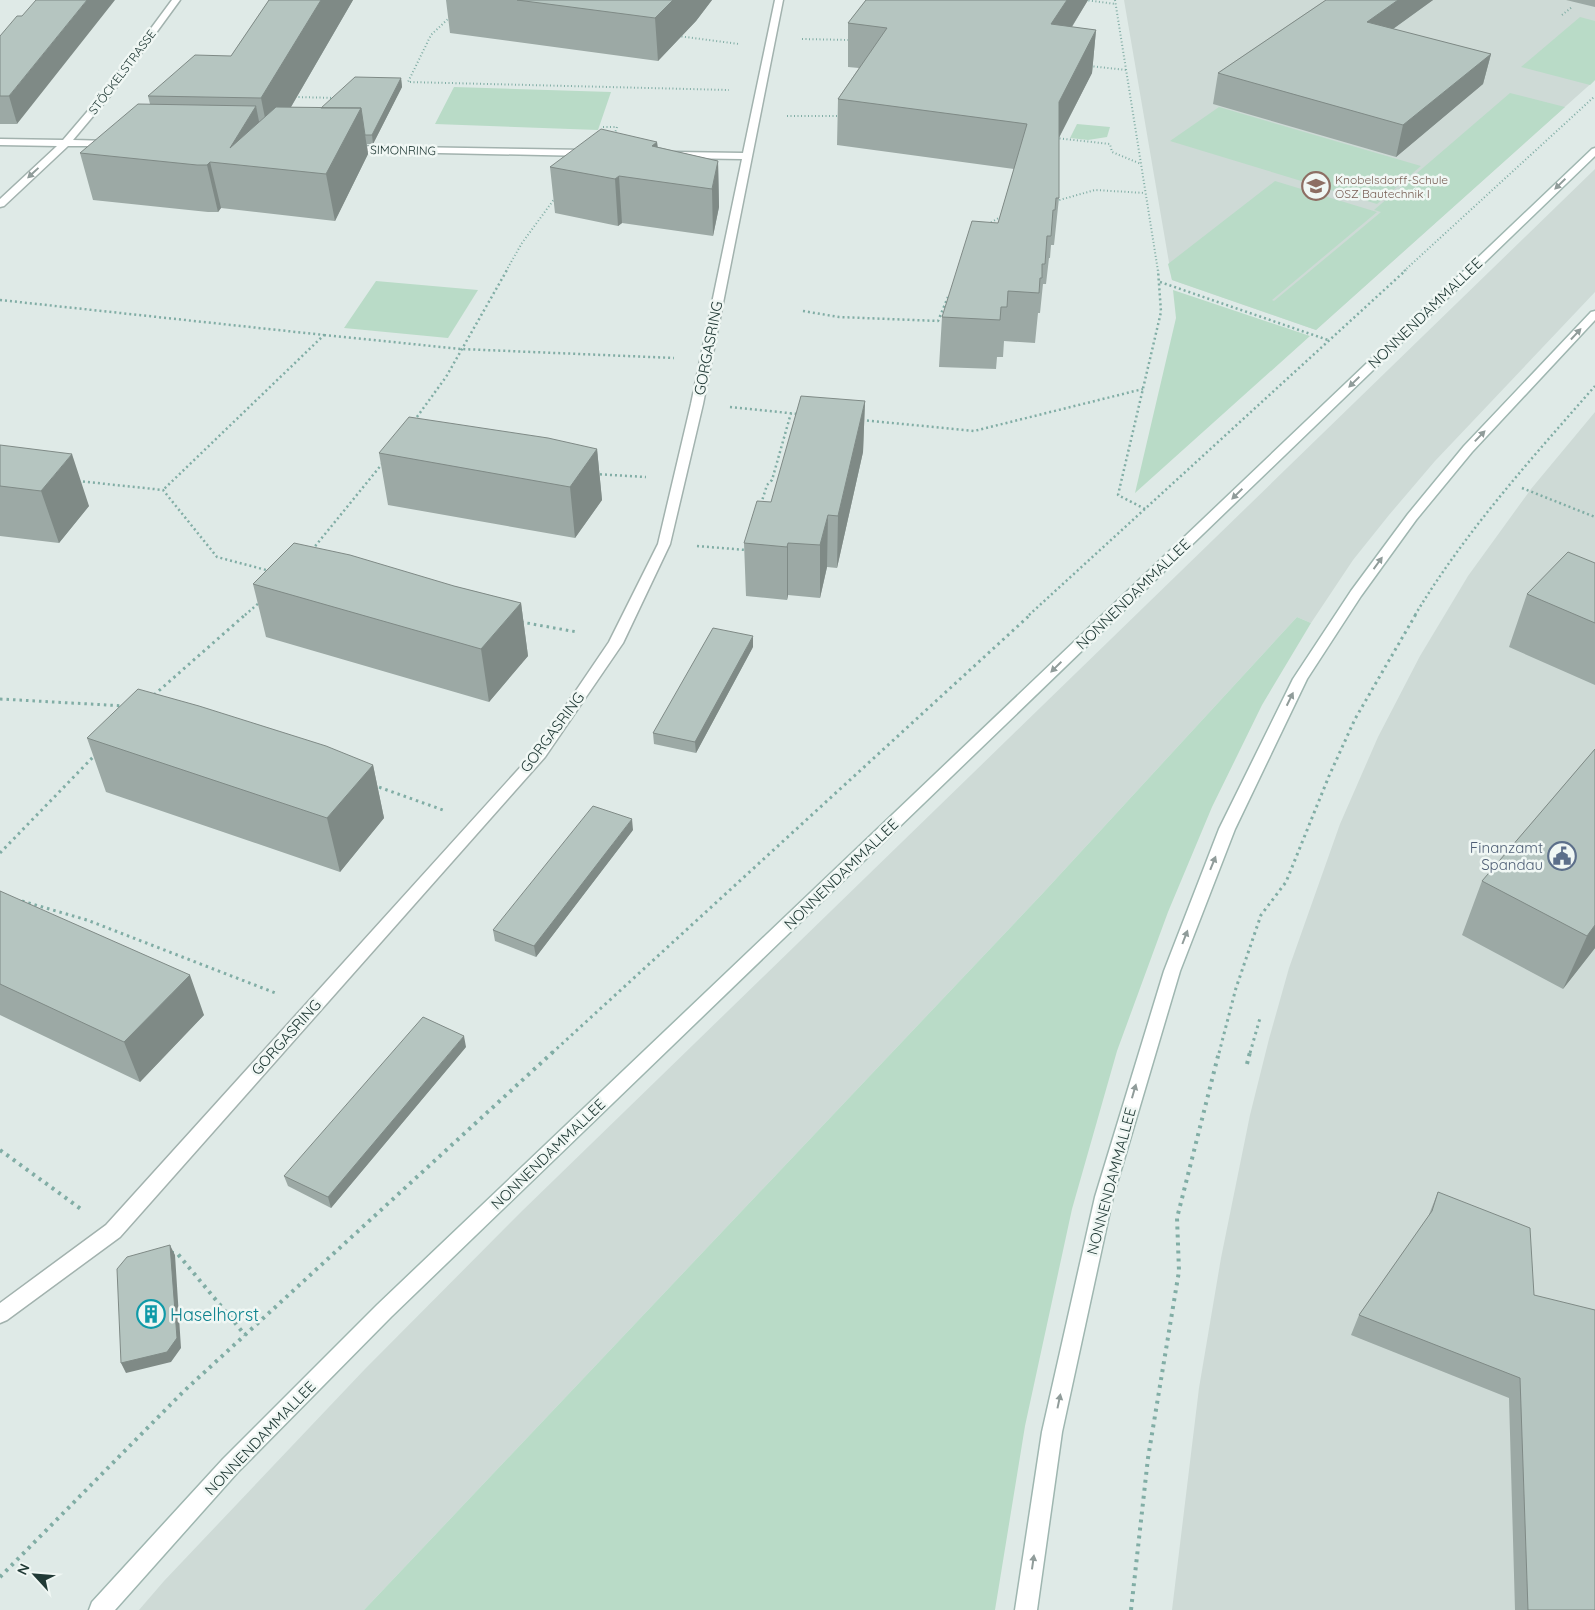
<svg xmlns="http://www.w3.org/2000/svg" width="1595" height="1610" font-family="Quicksand,sans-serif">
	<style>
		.built { fill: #cedad6 }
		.green { fill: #b9dbc7 }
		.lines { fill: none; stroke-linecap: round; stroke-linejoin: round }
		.minor-casing { stroke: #a2b2ae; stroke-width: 3 }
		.secondary-casing { stroke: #9fb6b0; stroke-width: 3 }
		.path-far3 { stroke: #81ada5; stroke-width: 2; stroke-dasharray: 1 2.5; stroke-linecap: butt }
		.path-far2 { stroke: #81ada5; stroke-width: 2.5; stroke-dasharray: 2 3; stroke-linecap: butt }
		.path-far1 { stroke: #81ada5; stroke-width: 3; stroke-dasharray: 2.5 4; stroke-linecap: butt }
		.path { stroke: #81ada5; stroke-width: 4; stroke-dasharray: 3 5; stroke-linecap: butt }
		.minor { fill: #fff; fill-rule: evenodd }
		.secondary { fill: #fff; fill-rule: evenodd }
		.wall { fill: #9ca9a5 }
		.shaded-wall { fill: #7f8a86 }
		.building { fill: #b5c5c0; stroke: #7f8a86 }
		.oneway { fill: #909c9a }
		.labels { text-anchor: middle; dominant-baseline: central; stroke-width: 5; stroke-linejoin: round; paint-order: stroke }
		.far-street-label { font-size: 12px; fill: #213a36; stroke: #f0f7f4 }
		.far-education-label { font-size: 12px; fill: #785e54; stroke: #f0f7f4; text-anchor: start }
		.street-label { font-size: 15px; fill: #213a36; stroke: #f0f7f4 }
		.service-label { font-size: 15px; fill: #4e5e75; stroke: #f0f7f4; text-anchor: end }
		.near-culture-label { font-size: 18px; fill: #0d838f; stroke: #f0f7f4; text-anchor: start }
	</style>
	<rect width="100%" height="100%" fill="#dfeae7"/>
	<path class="built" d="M 1124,0 L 1595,0 L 1595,80 L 1316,330 L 1172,280 Z
		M 1595,169 L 1595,292 L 1435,461 L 1389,515 L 1353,560 L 1311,623 L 1297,617 L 1043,893 L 364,1610 L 139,1610 L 164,1581 L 365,1369 L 521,1212 Z
		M 1595,412 L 1595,1610 L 1172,1610 L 1199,1388 L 1221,1258 L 1250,1115 L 1269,1039 L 1289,968 L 1340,824 L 1378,737 L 1420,656 L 1468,576 L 1531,489 Z"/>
	<path class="green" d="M 1580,17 L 1595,21 L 1595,80 L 1590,85 L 1521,67 Z
		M 454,87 L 611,92 L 598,130 L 435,124 Z
		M 1510,93 L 1565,107 L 1316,330 L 1172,280 L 1168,264 L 1275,181 L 1377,212 L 1272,300 L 1274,301 L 1381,212 L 1374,210 Z
		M 1219,107 L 1421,166 L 1377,204 L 1170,141 Z
		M 1077,124 L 1110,127 L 1107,137 L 1088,140 L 1070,138 Z
		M 376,281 L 478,290 L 448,338 L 344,328 Z
		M 1173,290 L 1310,336 L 1135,493 L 1176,318 Z
		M 1297,617 L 1311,623 L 1262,705 L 1212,807 L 1168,912 L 1117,1051 L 1072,1209 L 1025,1426 L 995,1610 L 364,1610 L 1043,893 Z"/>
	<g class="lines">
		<defs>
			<path id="minor" d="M 172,0 L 180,0 L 110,96 L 73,140 L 110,141 L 115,144 L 113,146 L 68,146 L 4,206 L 0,207 L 0,199 L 57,146 L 0,145 L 0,139 L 63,140 L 104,92 Z
				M 775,0 L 783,0 L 703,404 L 670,544 L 623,643 L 545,757 L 120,1237 L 7,1320 L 0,1323 L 0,1303 L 106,1225 L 535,751 L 609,642 L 658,544 L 691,404 L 742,159 L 675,158 L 670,155 L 675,152 L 743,153 Z
				M 348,146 L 587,150 L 592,153 L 587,156 L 345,151 L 345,147 Z"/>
			<path id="secondary" d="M 1595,148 L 1595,156 L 391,1317 L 237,1473 L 115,1610 L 89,1610 L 92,1602 L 223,1459 L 377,1305 L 1592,149 Z
				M 1595,311 L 1595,320 L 1472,452 L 1416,520 L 1361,596 L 1307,679 L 1235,829 L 1180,971 L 1113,1197 L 1062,1432 L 1037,1610 L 1015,1610 L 1042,1432 L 1095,1197 L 1164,971 L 1219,829 L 1293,679 L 1351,591 L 1408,514 L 1464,446 L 1591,312 Z"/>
		</defs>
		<use href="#minor" class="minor-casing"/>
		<use href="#secondary" class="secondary-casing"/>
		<path class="path-far3" d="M 1085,0 L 1116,4
			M 1115,0 L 1158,271
			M 1562,15 L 1572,7
			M 450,17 L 431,35 L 408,82 L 729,90
			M 678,36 L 739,44
			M 802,39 L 850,40
			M 1090,66 L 1126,70
			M 295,97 L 336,98
			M 787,116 L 841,116
			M 603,127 L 617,127 L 614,136
			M 1056,138 L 1110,144 L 1112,152 L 1141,164
			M 1056,201 L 1095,190 L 1145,193
			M 988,224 L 1002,216
			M 506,271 L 522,243 L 555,198
			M 1404,271 L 1595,96"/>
		<path class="path-far2" d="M 1160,282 L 1328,340
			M 0,300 L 324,335 L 163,490
			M 803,311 L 839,317 L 938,321 L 948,297
			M 324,335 L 461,349 L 674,358
			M 730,407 L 798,414
			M 862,420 L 974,431 L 1143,389
			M 414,421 L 446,377 L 507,270
			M 595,474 L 646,477
			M 78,481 L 163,490 L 217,557 L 270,571
			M 1522,488 L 1595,517
			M 761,504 L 767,485 L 772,480 L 791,413
			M 1145,509 L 1118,495 L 1161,312 L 1158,270
			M 697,546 L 746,550 L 747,548
			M 312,550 L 382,464
			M 245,615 L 260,602
			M 1029,615 L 1406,270
			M 1415,615 C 1465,532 1531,459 1595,386"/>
		<path class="path-far1" d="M 521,622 L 577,632
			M 154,695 L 246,614
			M 0,699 L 125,706
			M 373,785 L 443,810
			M 0,853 L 95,755
			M 22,901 L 87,920 L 278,994
			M 552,1053 L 1031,614
			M 1219,1053 L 1236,988 L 1261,915 L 1286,882 L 1329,776 L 1355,719 L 1416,614
			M 1250,1053 L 1260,1018"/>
		<path class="path" d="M 1247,1064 L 1250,1052
			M 0,1150 L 81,1209
			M 171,1253 L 177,1253 L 245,1335
			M 0,1577 L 184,1391 L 553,1052
			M 1131,1610 L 1148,1458 L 1179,1271 L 1177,1218 L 1219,1052"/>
		<use href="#minor" class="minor"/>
		<use href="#secondary" class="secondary"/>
	</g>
	<path class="wall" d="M 269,0 L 353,0 L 291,107 L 321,108 L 401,78 L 402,87 L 373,144 L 367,144 L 368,154 L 335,221 L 221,208 L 218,212 L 208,212 L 93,200 L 80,153 L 150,104 L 148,96 L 231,56 Z
		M 446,0 L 712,0 L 696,21 L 658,61 L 450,33 Z
		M 866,0 L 1088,0 L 1072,27 L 1096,30 L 1092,73 L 1059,138 L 1059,198 L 1054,245 L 1051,245 L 1050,258 L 1049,258 L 1046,284 L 1043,284 L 1040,313 L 1038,313 L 1035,343 L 1004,341 L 1003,357 L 997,357 L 996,369 L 939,367 L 942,317 L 998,223 L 1014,169 L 837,145 L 838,99 L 859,68 L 848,67 L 848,23 Z
		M 1326,0 L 1433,0 L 1393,29 L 1491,54 L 1483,84 L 1396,157 L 1213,104 L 1218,73 Z
		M 1566,0 L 1595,0 L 1595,7 Z
		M 0,36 L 17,124 L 0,124 Z
		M 657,142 L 658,147 L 718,161 L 719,207 L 713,236 L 622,223 L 618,226 L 555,213 L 550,167 Z
		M 865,401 L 863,452 L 837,568 L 827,567 L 820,598 L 788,595 L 787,600 L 746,596 L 744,543 L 771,502 Z
		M 0,445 L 89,506 L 59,543 L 0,536 Z
		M 597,449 L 602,500 L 575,538 L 388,505 L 379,453 Z
		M 1595,563 L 1595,685 L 1509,647 L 1527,594 Z
		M 253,584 L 454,586 L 521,603 L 528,656 L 489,702 L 266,637 Z
		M 753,647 L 696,753 L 654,744 L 653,733 Z
		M 87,738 L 373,765 L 384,818 L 340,872 L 106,792 Z
		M 1595,749 L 1595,948 L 1563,989 L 1462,935 L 1482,881 Z
		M 633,830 L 536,957 L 495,941 L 493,930 Z
		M 0,891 L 204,1015 L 140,1082 L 0,1015 Z
		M 466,1047 L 331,1208 L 288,1186 L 284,1176 Z
		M 1438,1192 L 1534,1295 L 1595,1610 L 1515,1610 L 1509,1398 L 1351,1335 L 1359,1315 L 1428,1217 Z"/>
	<path class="shaded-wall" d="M 87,0 L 115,0 L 17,124 L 9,96 Z
		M 321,0 L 353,0 L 270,143 L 261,98 Z
		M 673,0 L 712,0 L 696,21 L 658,61 L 655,18 Z
		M 1067,0 L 1088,0 L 1047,67 L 1051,24 Z
		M 1398,0 L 1433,0 L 1361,52 L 1367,22 Z
		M 1096,30 L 1092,73 L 1054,147 L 1059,102 Z
		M 1491,54 L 1483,84 L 1396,157 L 1403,125 Z
		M 401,78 L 402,87 L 373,144 L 372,135 Z
		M 256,106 L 265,152 L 230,148 Z
		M 361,108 L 368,154 L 335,221 L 326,174 Z
		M 657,142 L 659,182 L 652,146 Z
		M 718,161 L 719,207 L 713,236 L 712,189 Z
		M 210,162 L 221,208 L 218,212 L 207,165 Z
		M 619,176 L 622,223 L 618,226 L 615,179 Z
		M 865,401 L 863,452 L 837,568 L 838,516 Z
		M 597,449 L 602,500 L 575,538 L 570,487 Z
		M 72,454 L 89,506 L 59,543 L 41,491 Z
		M 828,515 L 827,567 L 820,598 L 820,545 Z
		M 788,543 L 788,595 L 787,600 L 787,547 Z
		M 521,603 L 528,656 L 489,702 L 481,649 Z
		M 753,636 L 753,647 L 696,753 L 695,742 Z
		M 373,765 L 384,818 L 340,872 L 327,818 Z
		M 632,819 L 633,830 L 536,957 L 534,946 Z
		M 1595,925 L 1595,948 L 1563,989 L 1587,936 Z
		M 190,975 L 204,1015 L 140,1082 L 124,1042 Z
		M 464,1036 L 466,1047 L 331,1208 L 328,1197 Z
		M 170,1245 L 175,1255 L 181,1348 L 171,1362 L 126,1373 L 121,1363 Z"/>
	<path class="building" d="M 36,0 L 87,0 L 9,96 L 0,96 L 0,36 L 17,16 L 22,16 Z
		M 269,0 L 321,0 L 261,98 L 148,96 L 195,55 L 231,56 Z
		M 517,0 L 673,0 L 655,18 Z
		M 866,0 L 1067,0 L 1051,24 L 1096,30 L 1059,102 L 1059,198 L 1056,198 L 1055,210 L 1053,210 L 1051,236 L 1047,236 L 1045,264 L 1042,264 L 1042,278 L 1040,278 L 1039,293 L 1008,291 L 1007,307 L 1001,307 L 1000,320 L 942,317 L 972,221 L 998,223 L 1027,124 L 838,99 L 887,28 L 848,23 Z
		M 1326,0 L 1398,0 L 1367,22 L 1491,54 L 1403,125 L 1218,73 Z
		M 355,77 L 401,78 L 372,135 L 365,135 L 361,108 L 321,108 Z
		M 138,104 L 256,106 L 230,148 L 276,107 L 361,108 L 326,174 L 210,162 L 207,165 L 197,165 L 80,153 Z
		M 601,129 L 657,142 L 652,146 L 718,161 L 712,189 L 619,176 L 615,179 L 550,167 Z
		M 801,396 L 865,401 L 838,516 L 828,515 L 820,545 L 788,543 L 787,547 L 744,543 L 757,501 L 771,502 Z
		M 409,417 L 548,438 L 597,449 L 570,487 L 379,453 Z
		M 0,445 L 72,454 L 41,491 L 0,486 Z
		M 294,543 L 350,555 L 454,586 L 521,603 L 481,649 L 253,584 Z
		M 1568,552 L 1595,563 L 1595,623 L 1527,594 Z
		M 713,628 L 753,636 L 695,742 L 653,733 Z
		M 138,689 L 199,706 L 326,746 L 373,765 L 327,818 L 87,738 Z
		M 1595,749 L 1595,925 L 1587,936 L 1482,881 Z
		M 593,806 L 632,819 L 534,946 L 493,930 Z
		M 0,891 L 190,975 L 124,1042 L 0,984 Z
		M 423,1017 L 464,1036 L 328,1197 L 284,1176 Z
		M 1438,1192 L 1530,1228 L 1534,1295 L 1595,1310 L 1595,1610 L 1528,1610 L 1520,1378 L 1359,1315 L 1432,1211 Z
		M 170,1245 L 177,1338 L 167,1352 L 121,1363 L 117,1269 L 127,1257 Z"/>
	<defs><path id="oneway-solid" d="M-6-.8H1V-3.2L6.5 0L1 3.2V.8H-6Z" transform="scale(1.25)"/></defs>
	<g class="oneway">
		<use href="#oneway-solid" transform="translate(33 173) rotate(137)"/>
		<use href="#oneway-solid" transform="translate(1560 184) rotate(136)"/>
		<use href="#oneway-solid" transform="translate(1576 334) rotate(-47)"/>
		<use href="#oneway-solid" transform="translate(1354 382) rotate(136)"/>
		<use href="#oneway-solid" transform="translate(1480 436) rotate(-46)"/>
		<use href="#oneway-solid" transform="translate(1237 494) rotate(136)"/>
		<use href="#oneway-solid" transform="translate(1378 563) rotate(-54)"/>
		<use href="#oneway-solid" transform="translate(1056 667) rotate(136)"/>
		<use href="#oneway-solid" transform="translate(1290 699) rotate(-64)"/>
		<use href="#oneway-solid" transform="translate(1213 863) rotate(-68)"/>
		<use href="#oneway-solid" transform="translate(1185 937) rotate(-69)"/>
		<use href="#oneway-solid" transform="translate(1134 1091) rotate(-74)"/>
		<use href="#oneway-solid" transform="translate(1059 1401) rotate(-78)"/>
		<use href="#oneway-solid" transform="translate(1033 1562) rotate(-82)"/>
	</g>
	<defs>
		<symbol id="school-ring" viewBox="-11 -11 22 22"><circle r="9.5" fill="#f0f7f4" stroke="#8d6e63" stroke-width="1.5"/><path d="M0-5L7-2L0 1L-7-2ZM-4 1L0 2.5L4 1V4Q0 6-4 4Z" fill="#8d6e63"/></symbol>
		<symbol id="civic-ring" viewBox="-11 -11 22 22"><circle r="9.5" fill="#f0f7f4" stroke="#5c6f8a" stroke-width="1.5"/><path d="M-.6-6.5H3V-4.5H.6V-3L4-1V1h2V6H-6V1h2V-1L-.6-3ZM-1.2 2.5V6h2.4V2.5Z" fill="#5c6f8a"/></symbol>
		<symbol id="building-ring" viewBox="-11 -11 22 22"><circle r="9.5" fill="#f0f7f4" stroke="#0f9aa8" stroke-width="1.5"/><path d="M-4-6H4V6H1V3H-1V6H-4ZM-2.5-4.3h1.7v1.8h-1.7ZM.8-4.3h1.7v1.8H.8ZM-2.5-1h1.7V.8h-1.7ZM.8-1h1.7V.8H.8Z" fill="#0f9aa8"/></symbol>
	</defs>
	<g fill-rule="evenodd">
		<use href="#school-ring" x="1300" y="170" width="32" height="32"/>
		<use href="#civic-ring" x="1546" y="840" width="32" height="32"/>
		<use href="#building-ring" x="135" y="1298" width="32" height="32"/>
	</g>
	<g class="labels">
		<g class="far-street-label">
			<text transform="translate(122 72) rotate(-53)">STÖCKELSTRASSE</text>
			<text transform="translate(403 150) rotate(1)">SIMONRING</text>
		</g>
		<g class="far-education-label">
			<text x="1335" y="179">Knobelsdorff-Schule<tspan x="1335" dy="14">OSZ Bautechnik I</tspan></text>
		</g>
		<g class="street-label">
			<text transform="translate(1425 313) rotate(-44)">NONNENDAMMALLEE</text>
			<text transform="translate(708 348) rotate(-79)">GORGASRING</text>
			<text transform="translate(1133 594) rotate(-44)">NONNENDAMMALLEE</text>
			<text transform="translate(552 732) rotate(-53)">GORGASRING</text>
			<text transform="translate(841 874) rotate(-44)">NONNENDAMMALLEE</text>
			<text transform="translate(286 1037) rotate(-48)">GORGASRING</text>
			<text transform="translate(548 1154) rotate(-44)">NONNENDAMMALLEE</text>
			<text transform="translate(1111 1181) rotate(-75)">NONNENDAMMALLEE</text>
			<text transform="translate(260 1438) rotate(-46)">NONNENDAMMALLEE</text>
		</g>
		<g class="service-label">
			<text x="1543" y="847">Finanzamt<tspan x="1543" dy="17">Spandau</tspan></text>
		</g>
		<g class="near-culture-label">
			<text x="170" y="1314">Haselhorst</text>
		</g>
	</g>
	<g transform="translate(35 1575) rotate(296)" stroke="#f0f7f4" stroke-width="4" paint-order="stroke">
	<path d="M0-4L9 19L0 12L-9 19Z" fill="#213a36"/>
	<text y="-8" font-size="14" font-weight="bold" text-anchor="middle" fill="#213a36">N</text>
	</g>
</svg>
